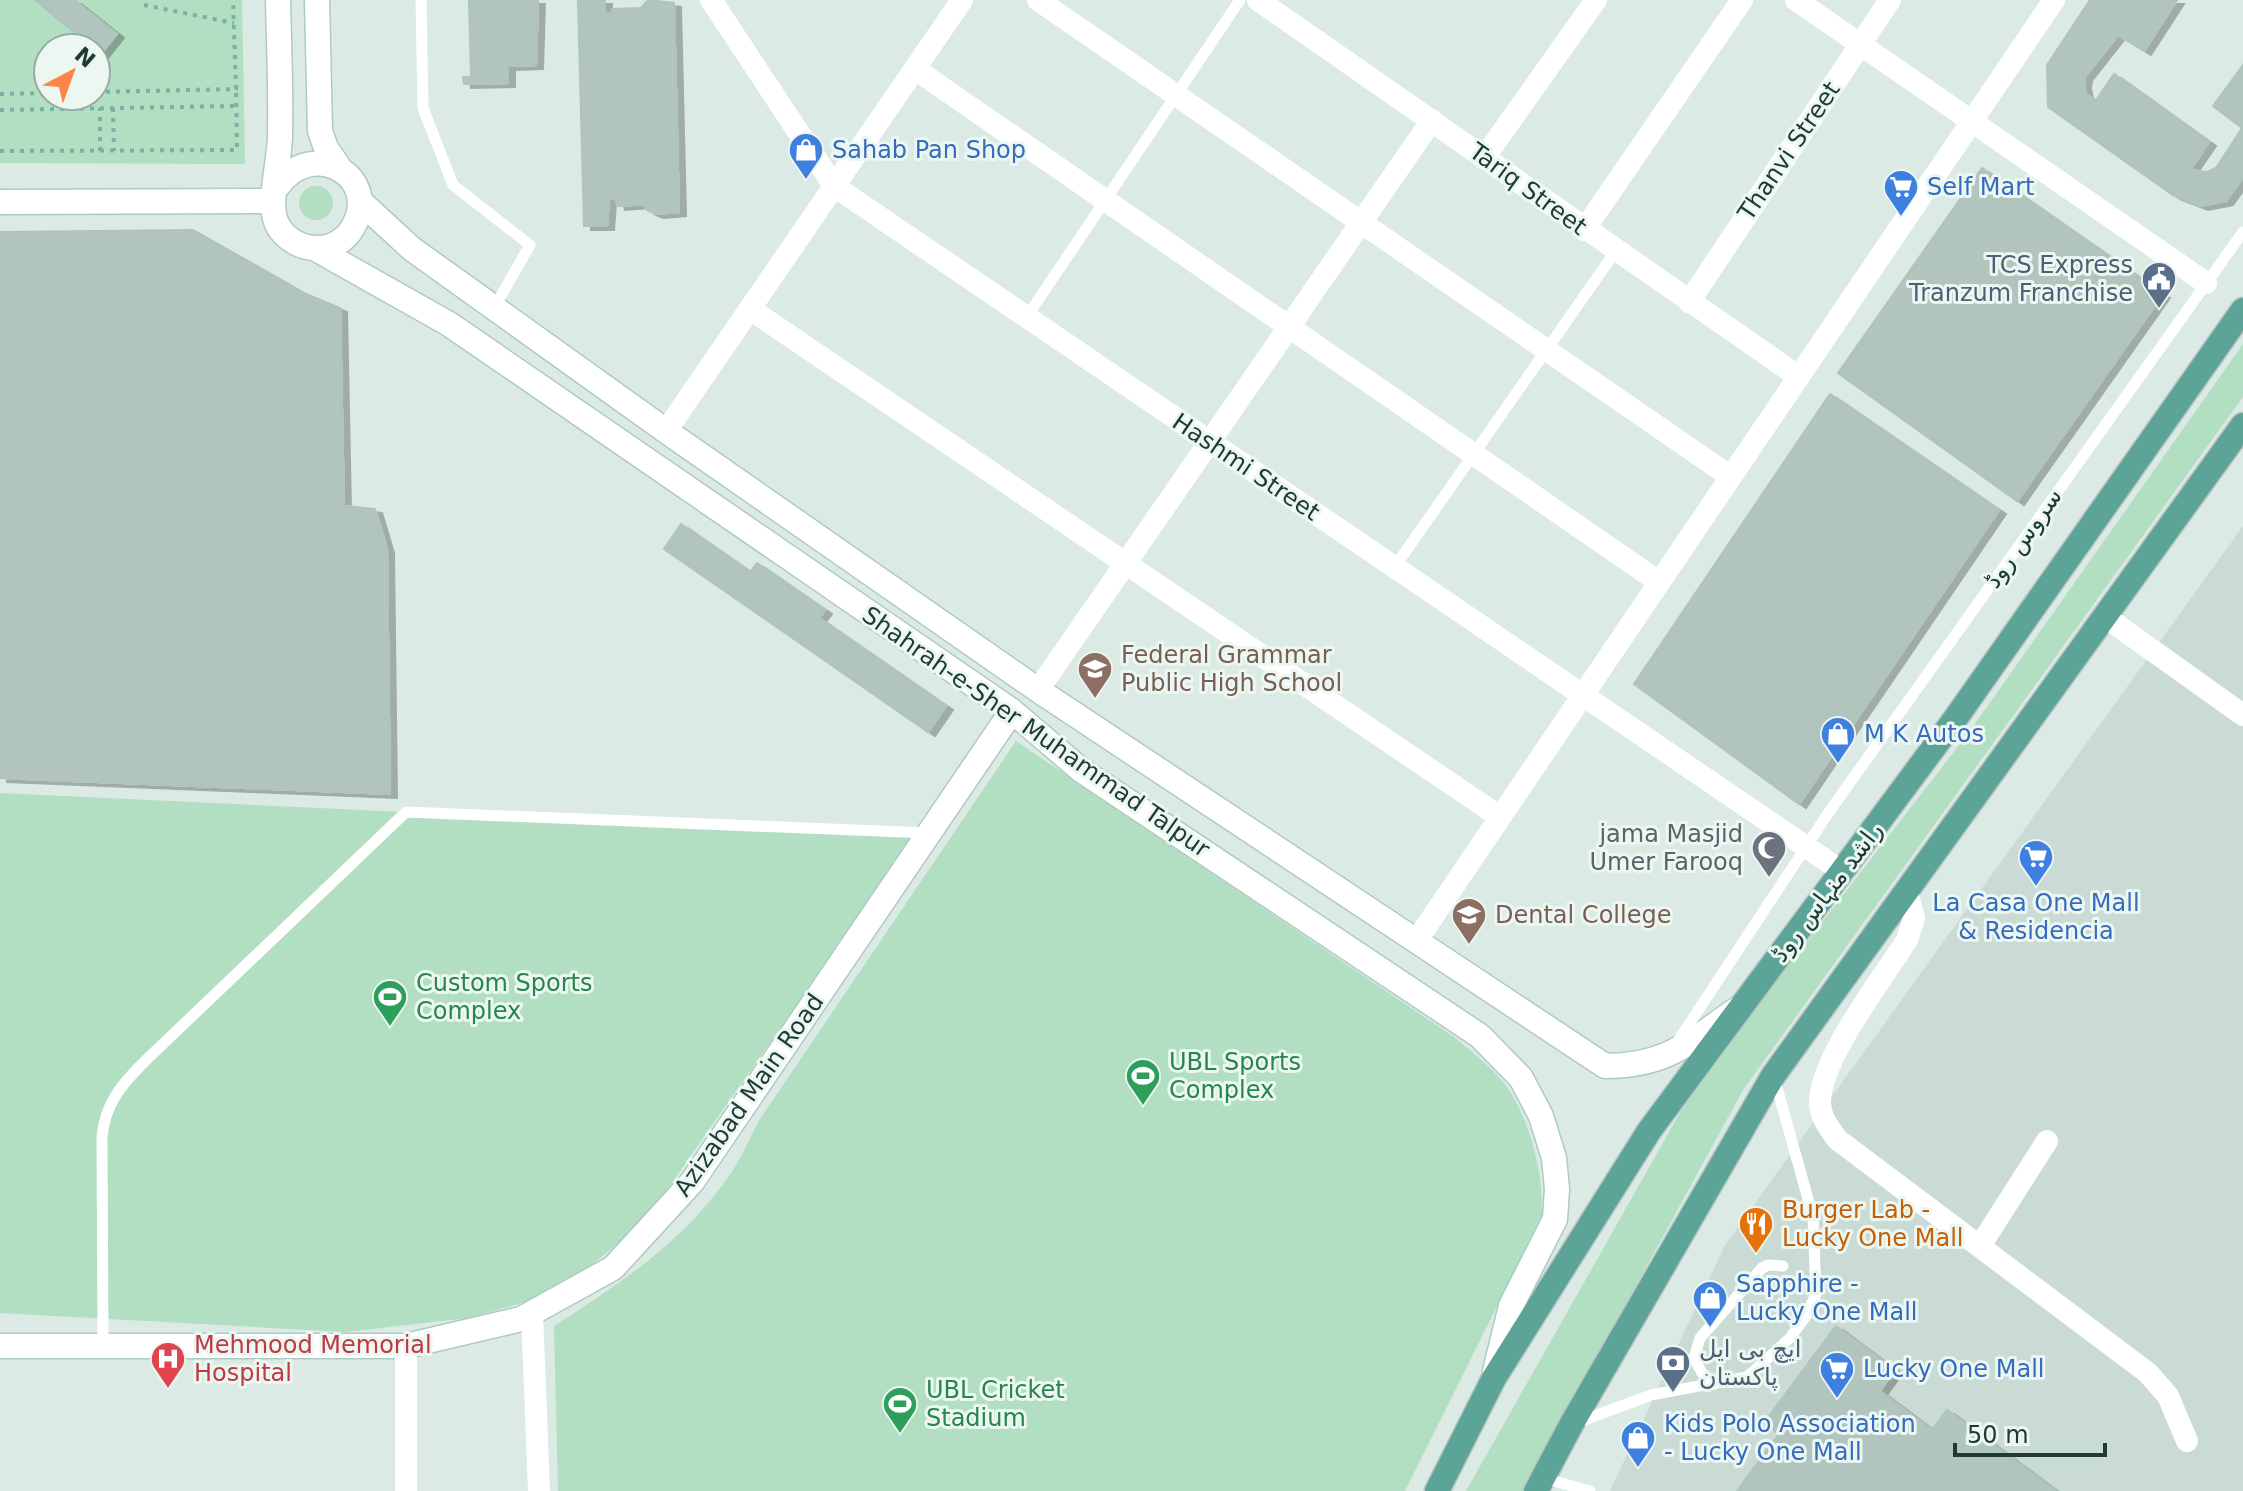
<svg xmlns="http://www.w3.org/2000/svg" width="2243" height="1491" font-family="'DejaVu Sans','Noto Sans Arabic',sans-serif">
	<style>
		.built { fill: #cadad4 }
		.green { fill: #b2dec2; fill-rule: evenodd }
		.building { fill: #b1c5be; stroke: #aec4bd; stroke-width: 2; filter: url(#shadow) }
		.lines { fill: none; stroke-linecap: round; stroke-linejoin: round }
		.secondary-casing { stroke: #aecbc3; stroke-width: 27 }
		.primary-casing { stroke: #bbc4c2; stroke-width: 27 }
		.path { stroke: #79b1a4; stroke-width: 4; stroke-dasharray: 4 6; stroke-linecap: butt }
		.lane { stroke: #fff; stroke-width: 11 }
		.street { stroke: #fff; stroke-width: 22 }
		.secondary { stroke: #fff; stroke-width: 24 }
		.primary { stroke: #5ca498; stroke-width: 24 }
		.labels { text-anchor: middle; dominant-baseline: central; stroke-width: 6; stroke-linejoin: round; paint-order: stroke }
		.shop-label { font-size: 24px; fill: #366cbe; stroke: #ecf7f2; text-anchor: start }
		.street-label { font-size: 24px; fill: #1d3a35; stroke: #ecf7f2 }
		.service-label { font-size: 24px; fill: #4e5e75; stroke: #ecf7f2; text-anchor: end }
		.education-label { font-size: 24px; fill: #785e54; stroke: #ecf7f2; text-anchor: start }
		.worship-label { font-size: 24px; fill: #5b616d; stroke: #ecf7f2; text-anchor: end }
		.leisure-label { font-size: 24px; fill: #27864d; stroke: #ecf7f2; text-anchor: start }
		.food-label { font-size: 24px; fill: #c56008; stroke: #ecf7f2; text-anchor: start }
		.health-label { font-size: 24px; fill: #be3a42; stroke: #ecf7f2; text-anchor: start }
	</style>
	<defs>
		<filter id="shadow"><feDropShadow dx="7" dy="4" stdDeviation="0" flood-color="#0004"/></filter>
	</defs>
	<rect width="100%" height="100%" fill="#dceae5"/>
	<path class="built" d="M 2243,526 L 2243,1491 L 1610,1491 L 1725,1245 Z"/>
	<path class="green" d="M 0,0 L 242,0 L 245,164 L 0,163 ZM 48,48 L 96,48 L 96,96 L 48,96 Z
		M299 203a17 17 0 1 1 34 0a17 17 0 1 1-34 0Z
		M 2243,344 L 2243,397 L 1743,1090 L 1524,1491 L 1466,1491 L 1681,1111 L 1758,1005 L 1970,731 Z
		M 1016,741 L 1454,1037 C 1474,1054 1498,1071 1512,1095 C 1533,1130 1543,1176 1542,1216 L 1405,1491 L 558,1491 L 554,1326 C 621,1283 680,1244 727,1179 C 740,1161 749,1139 760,1119 Z
		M 0,793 L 915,836 L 645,1221 L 558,1293 L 468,1318 L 345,1332 L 0,1313 Z"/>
	<path class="building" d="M 35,0 L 74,0 L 117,34 L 101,54 Z
		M 469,0 L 538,0 L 536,65 L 508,66 L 508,83 L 464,84 L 463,77 L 471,77 Z
		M 578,0 L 605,0 L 605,13 L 612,14 L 613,9 L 641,8 L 648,0 L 674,3 L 679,212 L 656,214 L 647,210 L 645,204 L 618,206 L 616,199 L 609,199 L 607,226 L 584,226 Z
		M 2090,0 L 2177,0 L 2144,51 L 2118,35 L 2085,77 L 2084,85 L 2086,94 L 2096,100 L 2114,74 L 2209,142 L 2190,170 L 2207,172 L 2216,168 L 2242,128 L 2213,106 L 2243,65 L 2243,177 L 2226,201 L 2201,206 L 2173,195 L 2048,107 L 2047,65 Z
		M 1982,168 L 2163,294 L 2017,501 L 1838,373 Z
		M 193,230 L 306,294 L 340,308 L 344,506 L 375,509 L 387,549 L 390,794 L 0,778 L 0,232 Z
		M 1830,394 L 1999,510 L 1799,804 L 1634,684 Z
		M 681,524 L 750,572 L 757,563 L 825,610 L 819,618 L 946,706 L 928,732 L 664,549 Z
		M 1836,1326 L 1895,1370 L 1880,1391 L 1932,1430 L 1947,1410 L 2056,1491 L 1737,1491 L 1779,1434 L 1764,1423 Z"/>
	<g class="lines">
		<defs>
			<path id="secondary" d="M 317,0 L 320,131 L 326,148 L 341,170
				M 277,187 C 312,136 382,177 353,227 C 346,240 332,248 318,248 C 298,249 277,234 274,214 C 270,195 280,157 280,135 C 281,90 279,45 278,0
				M 0,202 L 273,201
				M 362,203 L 412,249 L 666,431 L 1038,690 L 1605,1066 C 1667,1066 1688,1043 1736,1010
				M 316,249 L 449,324 L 1012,711 L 1081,770 L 1480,1036 L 1521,1078 L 1541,1116 L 1554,1158 L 1557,1189 L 1555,1219 L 1511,1306 L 1495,1371
				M 0,1346 L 406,1346 L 521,1319 L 613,1268 L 692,1182 L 1012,711"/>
			<path id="primary" d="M 1437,1491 L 1494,1378 L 1649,1131 L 1955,719 L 2243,310
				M 1536,1491 L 1571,1425 L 1773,1076 L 2243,425"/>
		</defs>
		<use href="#secondary" class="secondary-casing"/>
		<use href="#primary" class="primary-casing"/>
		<path class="path" d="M 144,5 L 234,23
			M 96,92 L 236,89 L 233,0
			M 0,94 L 48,93
			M 113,108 L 114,151
			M 0,110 L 236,106
			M 0,151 L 237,150 L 236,89
			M 100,151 L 100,108"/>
		<path class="lane" d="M 421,0 L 423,108 L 453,185 L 530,245 L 494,308
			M 1026,318 L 1240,0
			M 1394,568 L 1615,252
			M 1678,1041 L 1831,809 L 2243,232
			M 103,1346 L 102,1137 C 105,1104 121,1085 144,1062 L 406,812 L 929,833
			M 1715,1384 L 1702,1373 L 1694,1358 L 1700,1338 L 1762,1268 L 1768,1265 L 1783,1266
			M 1576,1423 L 1651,1395 L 1747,1377 L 1790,1338 L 1806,1316 L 1816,1294 L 1813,1217 L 1774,1077
			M 1543,1478 L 1590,1491"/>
		<path class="street" d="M 711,0 L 834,186 L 1843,872
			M 1038,0 L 1731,477
			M 1258,0 L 1799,377
			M 1796,0 L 2206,283
			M 915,69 L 1659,582
			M 1484,158 L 1596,0
			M 1584,230 L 1742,0
			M 1689,302 L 1890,0
			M 750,309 L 1500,817
			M 666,431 L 962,0
			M 2107,618 L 2243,715
			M 1038,690 L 1432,120
			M 1907,892 L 1914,918 L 1907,940 C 1883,978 1820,1059 1820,1102 C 1820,1117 1829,1128 1838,1140 L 2148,1373 L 2168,1396 L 2187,1441
			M 1417,940 L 2054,0
			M 1980,1246 L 2047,1141
			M 532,1313 L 539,1491
			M 406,1346 L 406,1491"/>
		<use href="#secondary" class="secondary"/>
		<use href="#primary" class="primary"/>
	</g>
	<defs>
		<symbol id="shop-pin" viewBox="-11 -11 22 30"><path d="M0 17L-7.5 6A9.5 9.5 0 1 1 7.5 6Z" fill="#3f7fe0" stroke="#ecf7f2"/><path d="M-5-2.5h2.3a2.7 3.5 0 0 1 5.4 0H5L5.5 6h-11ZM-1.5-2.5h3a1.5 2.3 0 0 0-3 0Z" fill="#fff"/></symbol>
		<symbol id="supermarket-pin" viewBox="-11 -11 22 30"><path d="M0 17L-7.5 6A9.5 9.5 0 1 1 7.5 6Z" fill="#3f7fe0" stroke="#ecf7f2"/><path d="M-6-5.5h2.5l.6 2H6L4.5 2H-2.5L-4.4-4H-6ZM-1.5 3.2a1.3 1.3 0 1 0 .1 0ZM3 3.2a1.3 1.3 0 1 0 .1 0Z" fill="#fff"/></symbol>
		<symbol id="civic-pin" viewBox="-11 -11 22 30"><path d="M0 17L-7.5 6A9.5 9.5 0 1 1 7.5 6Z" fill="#5c6f8a" stroke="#ecf7f2"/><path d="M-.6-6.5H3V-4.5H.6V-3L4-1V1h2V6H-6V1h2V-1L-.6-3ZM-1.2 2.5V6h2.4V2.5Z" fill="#fff"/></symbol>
		<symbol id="school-pin" viewBox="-11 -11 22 30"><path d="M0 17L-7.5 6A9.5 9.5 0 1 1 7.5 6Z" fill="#8d6e63" stroke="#ecf7f2"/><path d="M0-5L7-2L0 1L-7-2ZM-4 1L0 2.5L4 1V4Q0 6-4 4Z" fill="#fff"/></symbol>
		<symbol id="mosque-pin" viewBox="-11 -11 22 30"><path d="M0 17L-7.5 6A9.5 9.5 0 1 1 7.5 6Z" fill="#6b7280" stroke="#ecf7f2"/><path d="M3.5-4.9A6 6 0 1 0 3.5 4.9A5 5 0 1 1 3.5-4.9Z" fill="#fff"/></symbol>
		<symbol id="university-pin" viewBox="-11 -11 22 30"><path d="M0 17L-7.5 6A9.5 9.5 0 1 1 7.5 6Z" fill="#8d6e63" stroke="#ecf7f2"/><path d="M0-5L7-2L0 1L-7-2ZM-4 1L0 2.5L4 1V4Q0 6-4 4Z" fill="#fff"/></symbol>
		<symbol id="stadium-pin" viewBox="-11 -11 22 30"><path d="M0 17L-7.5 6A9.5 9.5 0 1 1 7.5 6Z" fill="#2e9e5b" stroke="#ecf7f2"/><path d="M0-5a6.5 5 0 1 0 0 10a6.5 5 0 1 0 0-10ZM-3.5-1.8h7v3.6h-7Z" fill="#fff"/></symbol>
		<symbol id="restaurant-pin" viewBox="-11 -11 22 30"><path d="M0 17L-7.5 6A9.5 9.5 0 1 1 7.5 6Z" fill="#e8710a" stroke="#ecf7f2"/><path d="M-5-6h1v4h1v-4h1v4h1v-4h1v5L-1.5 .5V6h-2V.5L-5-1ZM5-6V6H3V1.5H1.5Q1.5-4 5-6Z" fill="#fff"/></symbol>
		<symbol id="hospital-pin" viewBox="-11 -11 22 30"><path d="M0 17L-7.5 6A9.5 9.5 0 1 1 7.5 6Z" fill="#e0444e" stroke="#ecf7f2"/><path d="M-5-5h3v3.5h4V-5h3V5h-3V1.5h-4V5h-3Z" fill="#fff"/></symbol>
		<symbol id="bank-pin" viewBox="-11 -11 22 30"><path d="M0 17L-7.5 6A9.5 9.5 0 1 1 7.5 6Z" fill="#5c6f8a" stroke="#ecf7f2"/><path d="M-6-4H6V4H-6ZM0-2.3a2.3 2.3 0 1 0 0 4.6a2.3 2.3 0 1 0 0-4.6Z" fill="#fff"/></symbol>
	</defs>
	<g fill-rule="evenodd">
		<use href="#shop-pin" x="786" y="130" width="40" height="54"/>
		<use href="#supermarket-pin" x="1881" y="167" width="40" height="54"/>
		<use href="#civic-pin" x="2139" y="259" width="40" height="54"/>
		<use href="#school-pin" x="1075" y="649" width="40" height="54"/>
		<use href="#shop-pin" x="1818" y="714" width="40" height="54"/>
		<use href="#mosque-pin" x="1749" y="828" width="40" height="54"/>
		<use href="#supermarket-pin" x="2016" y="837" width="40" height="54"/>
		<use href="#university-pin" x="1449" y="895" width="40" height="54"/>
		<use href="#stadium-pin" x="370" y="977" width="40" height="54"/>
		<use href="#stadium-pin" x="1123" y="1056" width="40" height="54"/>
		<use href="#restaurant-pin" x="1736" y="1204" width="40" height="54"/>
		<use href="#shop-pin" x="1690" y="1278" width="40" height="54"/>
		<use href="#hospital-pin" x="148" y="1339" width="40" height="54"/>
		<use href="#bank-pin" x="1653" y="1343" width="40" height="54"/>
		<use href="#supermarket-pin" x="1817" y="1349" width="40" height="54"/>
		<use href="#stadium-pin" x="880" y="1384" width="40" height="54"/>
		<use href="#shop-pin" x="1618" y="1418" width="40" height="54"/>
	</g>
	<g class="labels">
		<g class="shop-label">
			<text x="832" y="150">Sahab Pan Shop</text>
			<text x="1927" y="187">Self Mart</text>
			<text x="1864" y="734">M K Autos</text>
			<text x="2036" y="903" text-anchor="middle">La Casa One Mall<tspan x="2036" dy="28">&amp; Residencia</tspan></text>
			<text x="1736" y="1284">Sapphire -<tspan x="1736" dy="28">Lucky One Mall</tspan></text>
			<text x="1863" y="1369">Lucky One Mall</text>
			<text x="1664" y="1424">Kids Polo Association<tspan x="1664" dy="28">- Lucky One Mall</tspan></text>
		</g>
		<g class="street-label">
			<text transform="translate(1789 151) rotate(-56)">Thanvi Street</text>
			<text transform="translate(1528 189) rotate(36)">Tariq Street</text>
			<text transform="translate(1246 467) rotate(34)">Hashmi Street</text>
			<text transform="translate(2023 538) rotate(-55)">سروس روڈ</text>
			<text transform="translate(1036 732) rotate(35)">Shahrah-e-Sher Muhammad Talpur</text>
			<text transform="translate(1827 892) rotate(-53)">راشد منہاس روڈ</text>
			<text transform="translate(749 1095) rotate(-55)">Azizabad Main Road</text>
		</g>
		<g class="service-label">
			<text x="2133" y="265">TCS Express<tspan x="2133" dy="28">Tranzum Franchise</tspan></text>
			<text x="1699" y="1349" text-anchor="start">ایچ بی ایل<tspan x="1699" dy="28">پاکستان</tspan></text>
		</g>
		<g class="education-label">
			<text x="1121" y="655">Federal Grammar<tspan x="1121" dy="28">Public High School</tspan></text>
			<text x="1495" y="915">Dental College</text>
		</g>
		<g class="worship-label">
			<text x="1743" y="834">jama Masjid<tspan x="1743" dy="28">Umer Farooq</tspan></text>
		</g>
		<g class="leisure-label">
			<text x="416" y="983">Custom Sports<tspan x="416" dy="28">Complex</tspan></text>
			<text x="1169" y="1062">UBL Sports<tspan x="1169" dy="28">Complex</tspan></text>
			<text x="926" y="1390">UBL Cricket<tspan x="926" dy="28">Stadium</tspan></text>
		</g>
		<g class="food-label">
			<text x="1782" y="1210">Burger Lab -<tspan x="1782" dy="28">Lucky One Mall</tspan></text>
		</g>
		<g class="health-label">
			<text x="194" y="1345">Mehmood Memorial<tspan x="194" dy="28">Hospital</tspan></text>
		</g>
	</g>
	<g transform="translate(72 72) rotate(41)"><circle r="38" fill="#ecf7f2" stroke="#99aba6" stroke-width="2"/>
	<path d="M0-6L14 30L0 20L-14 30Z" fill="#fe8546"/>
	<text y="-12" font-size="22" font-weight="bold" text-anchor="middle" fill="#1d3a35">N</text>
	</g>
	<path d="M1955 1443v12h150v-12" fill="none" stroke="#1d3a35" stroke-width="4"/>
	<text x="1967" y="1443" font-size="24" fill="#1d3a35" stroke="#ecf7f2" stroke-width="6" paint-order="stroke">50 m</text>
</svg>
